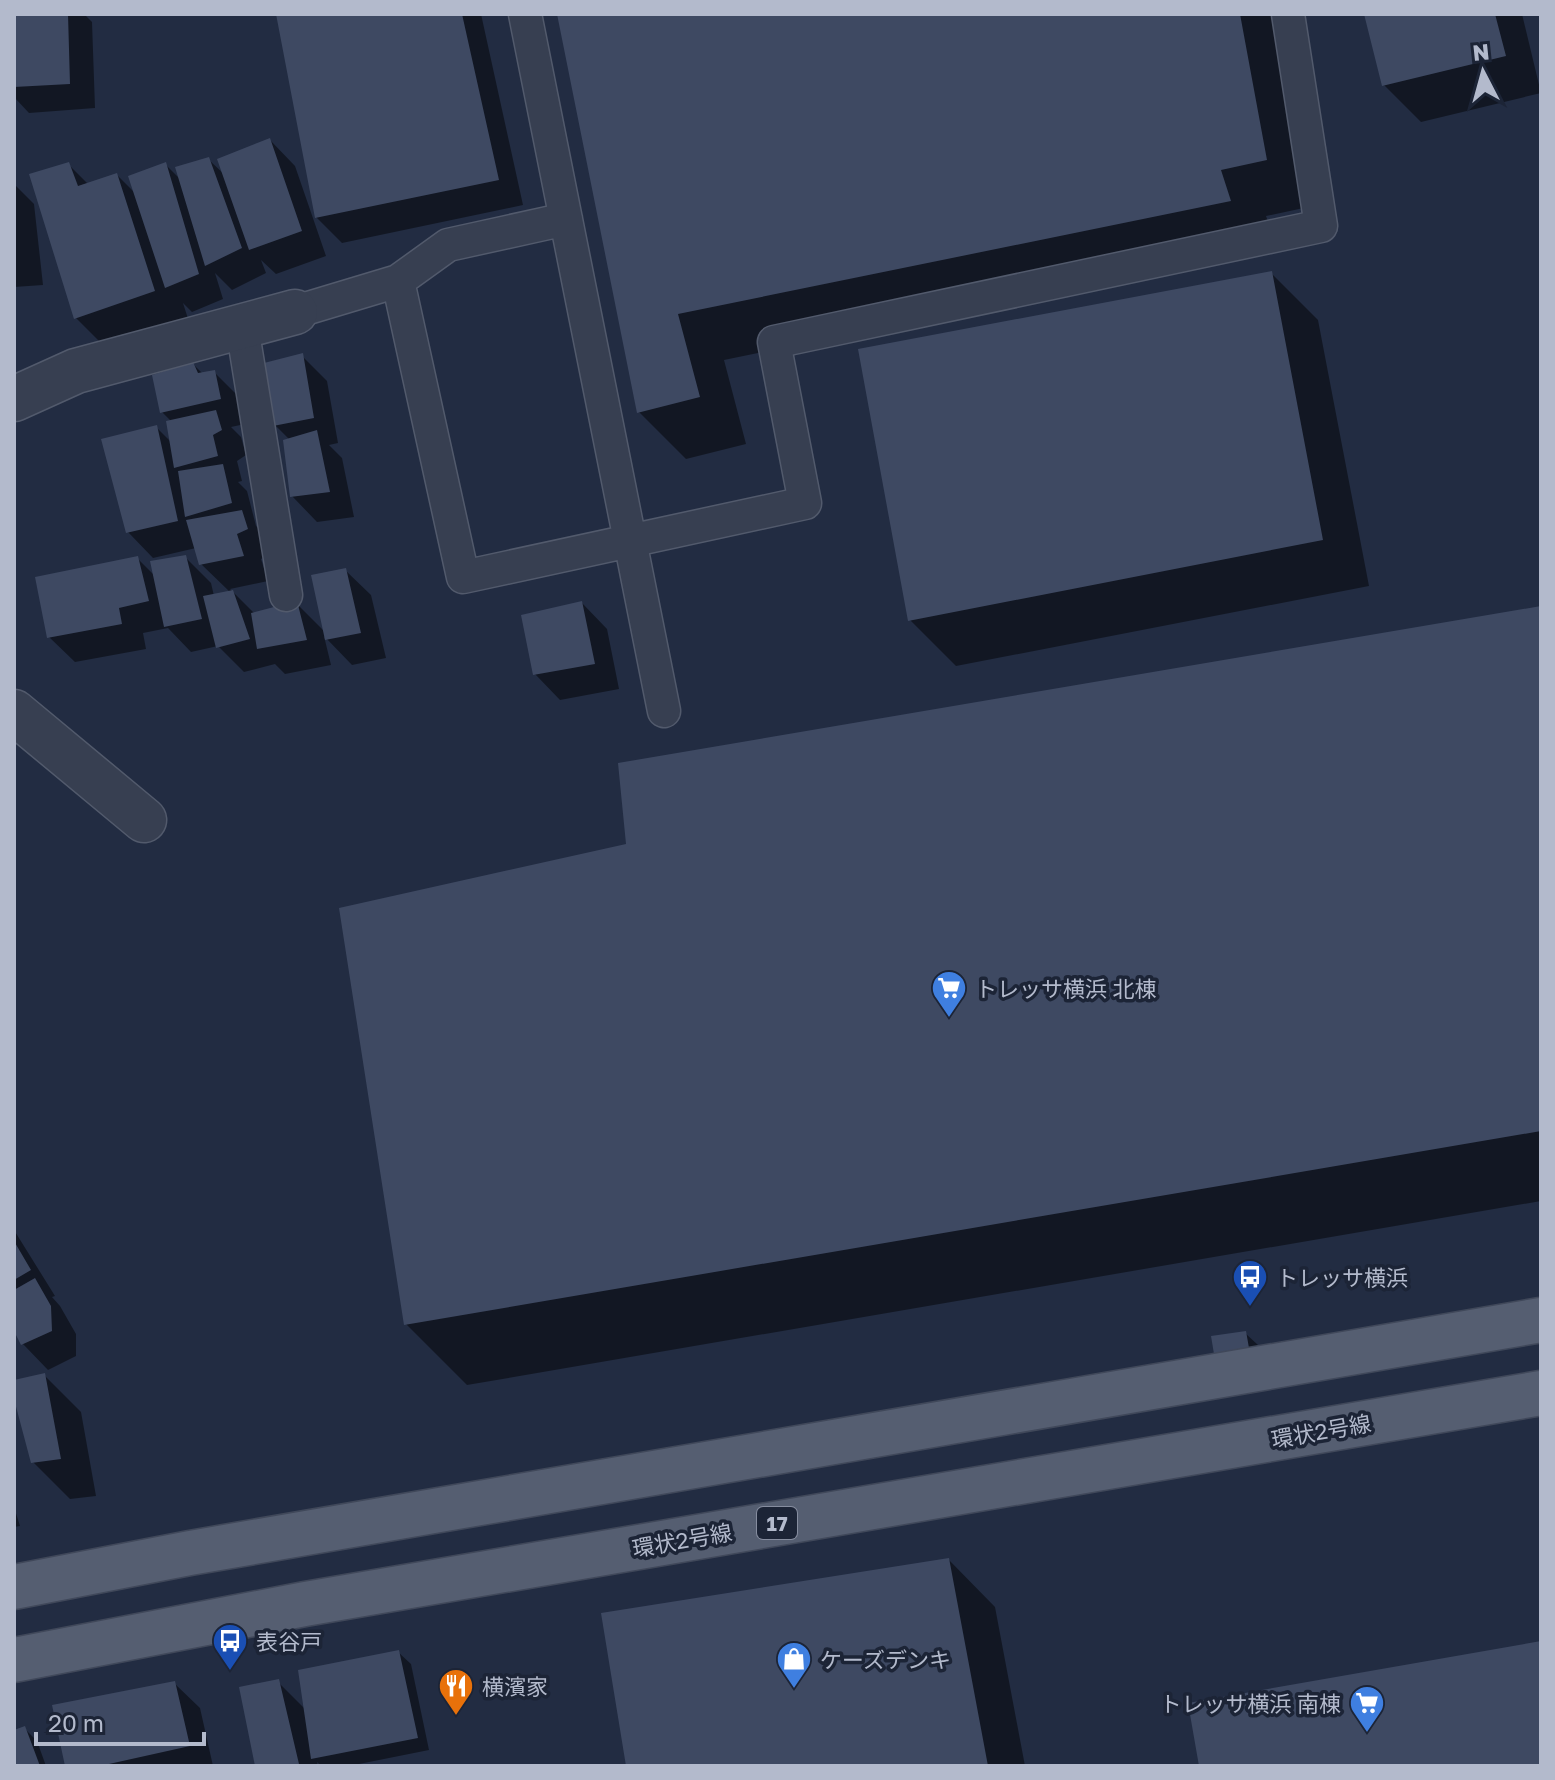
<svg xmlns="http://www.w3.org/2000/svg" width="1555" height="1780" font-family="'Golos Text','Noto Sans JP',sans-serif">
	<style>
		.shadow { fill: #0007 }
		.building { fill: #3e4962 }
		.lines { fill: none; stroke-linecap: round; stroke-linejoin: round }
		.service-casing { stroke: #525a6c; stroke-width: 35 }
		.pedestrian-casing { stroke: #525a6c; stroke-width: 47 }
		.minor-casing { stroke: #525a6c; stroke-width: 47 }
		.primary-casing { stroke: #40485a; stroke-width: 47 }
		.service { stroke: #373f51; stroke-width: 32 }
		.pedestrian { stroke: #373f51; stroke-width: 44 }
		.minor { stroke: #373f51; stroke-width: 44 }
		.primary { stroke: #555e71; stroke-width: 44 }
		.labels { text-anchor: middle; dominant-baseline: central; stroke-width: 7; stroke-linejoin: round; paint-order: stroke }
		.shield { fill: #1c2436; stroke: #868d9f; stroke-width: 2 }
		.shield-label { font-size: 20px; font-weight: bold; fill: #b3bacc }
		.poi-label { font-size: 22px; fill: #b3bacc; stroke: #1c2436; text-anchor: start }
		.street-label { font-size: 22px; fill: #b3bacc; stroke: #1c2436 }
	</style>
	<rect width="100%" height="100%" fill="#222c42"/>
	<path class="shadow" d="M 14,14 L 84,14 L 92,22 L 95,108 L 29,113 L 14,97 Z
		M 278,14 L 481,14 L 523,205 L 342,243 L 316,217 Z
		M 559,14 L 1277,14 L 1313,206 L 1266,216 L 1277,247 L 724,360 L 746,444 L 686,459 L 639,412 Z
		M 1366,14 L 1522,14 L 1541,93 L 1421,122 L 1384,85 Z
		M 270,140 L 295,166 L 326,256 L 276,274 L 261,260 L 266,273 L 232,290 L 215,273 L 223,299 L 192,312 L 183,303 L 191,328 L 113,355 L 76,318 L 68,164 L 88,184 L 117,175 L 137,195 L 166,165 L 181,180 L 208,159 L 226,176 Z
		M 14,184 L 34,204 L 43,285 L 14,287 Z
		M 1271,273 L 1318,320 L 1369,586 L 956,666 L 910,620 Z
		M 302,356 L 327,381 L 338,443 L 329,445 L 342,458 L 354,517 L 317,522 L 292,496 L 290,440 L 275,425 Z
		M 193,364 L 203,374 L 214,372 L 240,398 L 245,424 L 231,427 L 241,437 L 246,455 L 237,461 L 242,481 L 238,482 L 247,491 L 256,526 L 267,537 L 272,554 L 261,559 L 268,581 L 230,589 L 255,614 L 296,603 L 325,632 L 345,570 L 371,595 L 386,658 L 352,665 L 324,636 L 331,665 L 285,674 L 275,664 L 244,672 L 218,646 L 191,652 L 168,628 L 143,633 L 146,649 L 75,662 L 49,637 L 138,559 L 156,577 L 185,557 L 211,583 L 214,596 L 230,592 L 201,564 L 196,548 L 153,558 L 128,532 L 156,427 L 172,443 L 172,422 L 162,412 Z
		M 582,603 L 607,629 L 619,689 L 560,700 L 535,674 Z
		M 1541,608 L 1541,1201 L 467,1385 L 406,1324 L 628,846 Z
		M 14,1230 L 55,1296 L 52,1297 L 60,1306 L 76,1334 L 76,1356 L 48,1370 L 23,1344 L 14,1327 Z
		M 1245,1333 L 1258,1345 L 1260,1360 L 1228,1365 L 1216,1353 Z
		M 44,1375 L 81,1412 L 96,1496 L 70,1499 L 33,1462 L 14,1391 L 14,1382 Z
		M 14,1507 L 20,1526 L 14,1527 Z
		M 949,1560 L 995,1607 L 1025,1766 L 628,1766 Z
		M 398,1652 L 411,1664 L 429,1750 L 349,1766 L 321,1766 L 317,1762 L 318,1766 L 257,1766 L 242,1689 L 278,1682 L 306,1710 Z
		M 174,1683 L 200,1708 L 213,1766 L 67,1766 Z
		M 24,1728 L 37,1741 L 46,1766 L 14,1766 L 14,1732 Z"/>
	<path class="building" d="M 14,14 L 68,14 L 70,84 L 14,87 Z
		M 276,14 L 462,14 L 499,180 L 315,218 Z
		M 557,14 L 1240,14 L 1267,160 L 1221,170 L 1231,201 L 678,314 L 700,397 L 637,413 Z
		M 1364,14 L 1495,14 L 1506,56 L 1382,86 Z
		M 270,138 L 302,231 L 249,250 L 217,159 Z
		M 209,157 L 242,248 L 205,266 L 175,167 Z
		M 69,162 L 78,186 L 117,173 L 155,291 L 74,319 L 29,174 Z
		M 166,162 L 199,274 L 165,288 L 128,176 Z
		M 1272,271 L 1323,540 L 908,621 L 858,349 Z
		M 303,353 L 314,418 L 273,426 L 264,363 Z
		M 193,362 L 198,373 L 215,370 L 221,399 L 160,413 L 152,375 Z
		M 216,410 L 222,430 L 213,435 L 218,456 L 174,468 L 166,421 Z
		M 157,425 L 178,521 L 126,533 L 101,439 Z
		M 317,430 L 330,492 L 290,497 L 283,440 Z
		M 223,464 L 232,503 L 185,517 L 178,471 Z
		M 242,510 L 248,529 L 237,534 L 244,556 L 199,565 L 186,520 Z
		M 186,555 L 202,619 L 164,627 L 150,561 Z
		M 138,556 L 149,601 L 119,608 L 122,624 L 47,638 L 35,577 Z
		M 346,568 L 361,633 L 325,640 L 311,575 Z
		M 233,590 L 250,639 L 216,648 L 203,596 Z
		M 297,601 L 307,640 L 257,649 L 251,613 Z
		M 582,601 L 595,664 L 533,675 L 521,615 Z
		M 1541,606 L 1541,1131 L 404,1325 L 339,908 L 626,844 L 618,763 Z
		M 14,1241 L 31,1270 L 14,1280 Z
		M 35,1278 L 51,1306 L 52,1331 L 21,1345 L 14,1331 L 14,1290 Z
		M 1246,1331 L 1249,1348 L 1214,1354 L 1211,1336 Z
		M 45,1373 L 61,1459 L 31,1463 L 14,1399 L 14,1380 Z
		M 949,1558 L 988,1766 L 626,1766 L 601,1613 Z
		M 1541,1641 L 1541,1766 L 1199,1766 L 1188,1703 Z
		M 399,1650 L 418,1738 L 311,1759 L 298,1670 Z
		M 279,1679 L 299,1764 L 255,1766 L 239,1687 Z
		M 175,1681 L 190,1746 L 100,1766 L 65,1766 L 52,1705 Z
		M 25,1726 L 40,1766 L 14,1766 L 14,1730 Z"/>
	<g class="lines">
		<defs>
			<path id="service" d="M 525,14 L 664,711
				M 398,281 L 463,577 L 805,503 L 774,342 L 1321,226 L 1288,14
				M 295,312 L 398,281 L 448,245 L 566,219
				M 242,327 L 286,595"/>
			<path id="pedestrian" d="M 14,712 L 144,820"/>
			<path id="minor" d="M 14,399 L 76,371 L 295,312"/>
			<path id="primary" d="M 14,1587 L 190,1553 L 1541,1320
				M 14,1660 L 305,1604 L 1541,1393"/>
		</defs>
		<use href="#service" class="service-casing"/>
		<use href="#pedestrian" class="pedestrian-casing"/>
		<use href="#minor" class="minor-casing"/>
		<use href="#primary" class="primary-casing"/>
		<use href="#service" class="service"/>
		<use href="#pedestrian" class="pedestrian"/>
		<use href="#minor" class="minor"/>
		<use href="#primary" class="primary"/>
	</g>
	<defs>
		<symbol id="supermarket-pin" viewBox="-11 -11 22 30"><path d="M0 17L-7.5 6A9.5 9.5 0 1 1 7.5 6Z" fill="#3f7fe0" stroke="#1c2436"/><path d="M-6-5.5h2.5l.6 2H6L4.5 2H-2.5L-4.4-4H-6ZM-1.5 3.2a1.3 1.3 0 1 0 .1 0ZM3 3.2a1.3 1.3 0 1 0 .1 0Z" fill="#fff"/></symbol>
		<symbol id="bus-pin" viewBox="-11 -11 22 30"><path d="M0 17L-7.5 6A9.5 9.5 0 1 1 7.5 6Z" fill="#1a4fb4" stroke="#1c2436"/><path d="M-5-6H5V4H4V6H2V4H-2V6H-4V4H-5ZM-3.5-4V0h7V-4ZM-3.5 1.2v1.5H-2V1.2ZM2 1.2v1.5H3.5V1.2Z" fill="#fff"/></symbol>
		<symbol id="shop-pin" viewBox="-11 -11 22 30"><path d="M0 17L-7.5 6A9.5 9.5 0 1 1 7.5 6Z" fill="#3f7fe0" stroke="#1c2436"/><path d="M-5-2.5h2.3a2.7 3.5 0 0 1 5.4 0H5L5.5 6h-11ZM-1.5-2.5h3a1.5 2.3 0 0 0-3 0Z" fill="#fff"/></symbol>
		<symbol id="restaurant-pin" viewBox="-11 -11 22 30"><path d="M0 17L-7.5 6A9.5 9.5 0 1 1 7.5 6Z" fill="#e8710a" stroke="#1c2436"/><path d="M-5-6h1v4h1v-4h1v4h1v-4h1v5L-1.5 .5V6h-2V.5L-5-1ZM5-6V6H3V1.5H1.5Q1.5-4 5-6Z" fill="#fff"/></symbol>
	</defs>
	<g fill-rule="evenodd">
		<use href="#supermarket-pin" x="929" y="968" width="40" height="54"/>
		<use href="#bus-pin" x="1230" y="1257" width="40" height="54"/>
		<use href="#bus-pin" x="210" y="1621" width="40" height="54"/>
		<use href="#shop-pin" x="774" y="1639" width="40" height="54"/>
		<use href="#restaurant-pin" x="436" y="1666" width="40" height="54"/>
		<use href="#supermarket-pin" x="1347" y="1683" width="40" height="54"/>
	</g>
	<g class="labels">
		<rect class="shield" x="757" y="1507" width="40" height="32" rx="6"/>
		<g class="shield-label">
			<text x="777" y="1523">17</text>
		</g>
		<g class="poi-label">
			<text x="975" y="988">トレッサ横浜 北棟</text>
			<text x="1276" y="1277">トレッサ横浜</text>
			<text x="256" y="1641">表谷戸</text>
			<text x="820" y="1659">ケーズデンキ</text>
			<text x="482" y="1686">横濱家</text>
			<text x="1341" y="1703" text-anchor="end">トレッサ横浜 南棟</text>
		</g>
		<g class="street-label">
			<text transform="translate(1321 1431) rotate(-10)">環状2号線</text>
			<text transform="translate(682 1540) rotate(-10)">環状2号線</text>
		</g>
	</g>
	<rect width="1555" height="1780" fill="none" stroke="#b3bacc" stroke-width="32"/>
	<g transform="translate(1483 72) rotate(354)" stroke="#1c2436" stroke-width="6" paint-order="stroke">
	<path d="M0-6L14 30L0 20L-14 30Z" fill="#b3bacc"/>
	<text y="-12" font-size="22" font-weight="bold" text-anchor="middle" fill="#b3bacc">N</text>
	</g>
	<path d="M36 1732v12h168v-12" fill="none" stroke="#b3bacc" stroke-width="4"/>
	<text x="48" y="1732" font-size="24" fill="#b3bacc" stroke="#1c2436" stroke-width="6" paint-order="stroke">20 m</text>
</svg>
